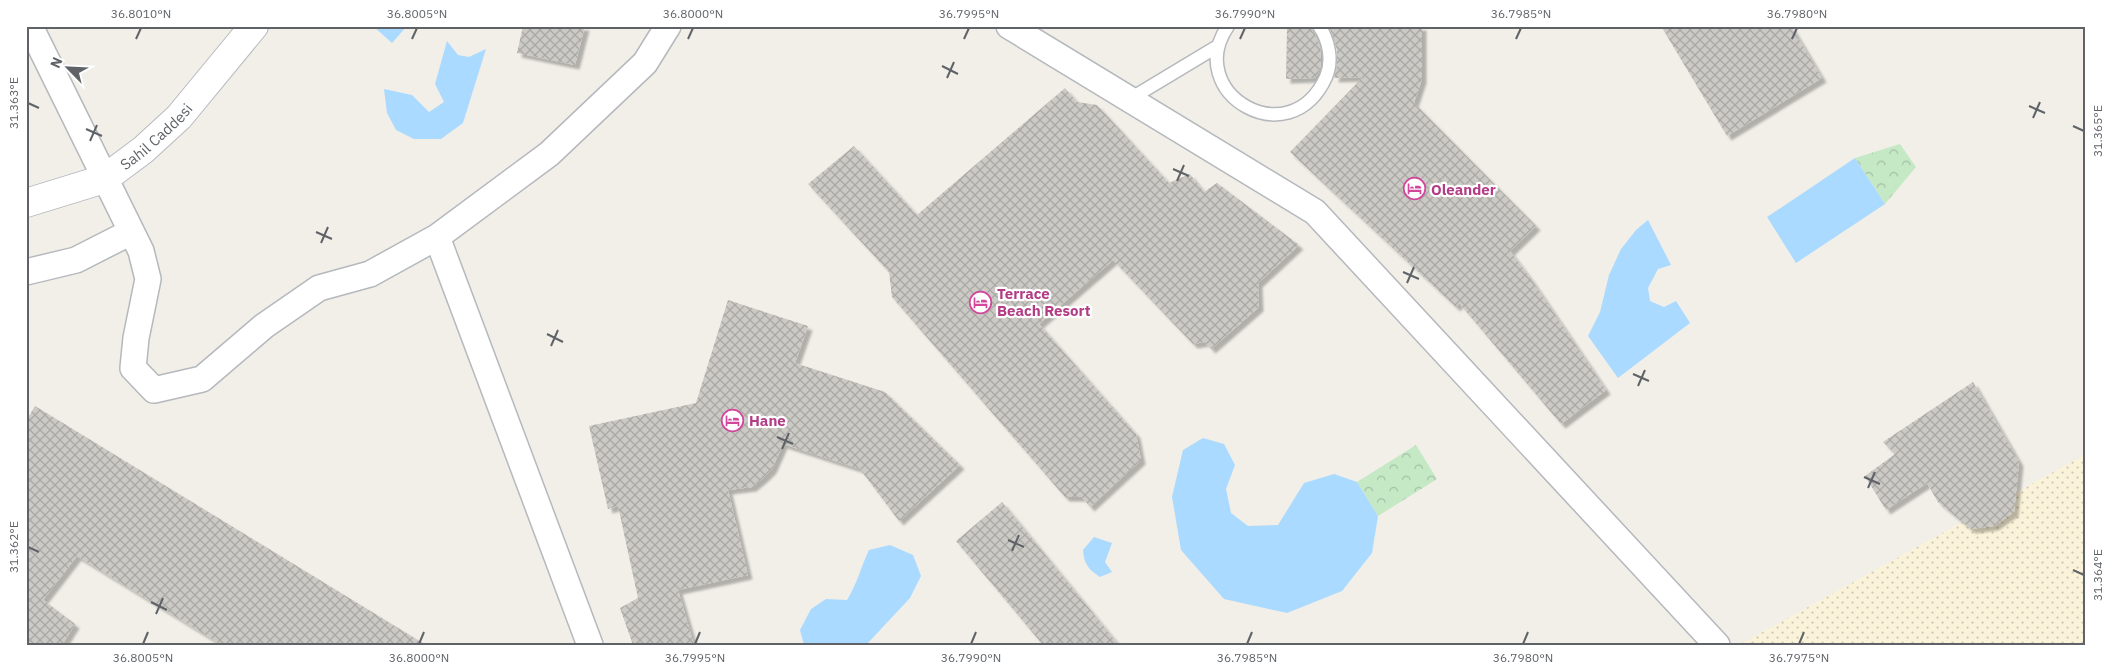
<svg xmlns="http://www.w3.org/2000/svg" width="2112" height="671" font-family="'IBM Plex Sans',sans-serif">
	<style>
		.forest { fill: url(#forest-crowns) }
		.sand { fill: url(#sand-dots) }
		.water { fill: #aadaff }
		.building { fill: url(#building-cross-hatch); filter: url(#shadow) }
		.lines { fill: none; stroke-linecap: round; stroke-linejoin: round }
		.lane-casing { stroke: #b5b8bc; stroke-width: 15 }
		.street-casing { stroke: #b5b8bc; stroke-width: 28 }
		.secondary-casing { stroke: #b6babf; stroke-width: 30 }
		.lane { stroke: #fff; stroke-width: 12 }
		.street { stroke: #fff; stroke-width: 25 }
		.secondary { stroke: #fff; stroke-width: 28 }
		.ticks { fill: none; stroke: #5f6368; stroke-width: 2 }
		.labels { text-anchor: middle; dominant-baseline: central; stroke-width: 4.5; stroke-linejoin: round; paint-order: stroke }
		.street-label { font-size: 15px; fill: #5f6368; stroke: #fff }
		.hotel-label { font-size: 15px; font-weight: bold; fill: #b23c85; stroke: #fff; text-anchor: start }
		.neatline { fill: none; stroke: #5f6368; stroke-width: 2 }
		.ticks-label { font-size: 12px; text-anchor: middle; fill: #5f6368 }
	</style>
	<defs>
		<pattern id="forest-crowns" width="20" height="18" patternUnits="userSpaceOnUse" patternTransform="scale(1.25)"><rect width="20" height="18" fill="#c5e8c5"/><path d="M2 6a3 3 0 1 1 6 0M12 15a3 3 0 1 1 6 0" fill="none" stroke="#a3c0a4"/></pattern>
		<pattern id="sand-dots" width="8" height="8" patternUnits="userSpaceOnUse" patternTransform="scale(1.25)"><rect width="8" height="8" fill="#fbf3d9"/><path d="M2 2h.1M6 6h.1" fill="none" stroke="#cec8b4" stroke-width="1.8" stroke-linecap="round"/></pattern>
		<pattern id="building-cross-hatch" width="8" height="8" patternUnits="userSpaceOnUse" patternTransform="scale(1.25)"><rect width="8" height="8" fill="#cccac5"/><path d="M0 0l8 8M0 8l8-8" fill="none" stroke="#a9a8a4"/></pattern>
		<filter id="shadow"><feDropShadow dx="4.5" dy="4.5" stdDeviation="1" flood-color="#0004"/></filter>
	</defs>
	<rect width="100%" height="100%" fill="#f1efe8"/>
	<path class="forest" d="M 1900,144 L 1916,167 L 1885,204 L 1855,158 Z
		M 1416,445 L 1437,479 L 1378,516 L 1357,482 Z"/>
	<path class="sand" d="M 2086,454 L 2086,645 L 1739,645 Z"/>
	<path class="water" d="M 373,26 L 407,26 L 392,43 Z
		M 447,41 L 458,55 L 469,57 L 486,49 L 463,123 L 441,139 L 414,139 L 396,130 L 387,113 L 384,89 L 412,95 L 429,112 L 444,102 L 435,84 Z
		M 1855,158 L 1885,204 L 1796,263 L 1767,217 Z
		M 1648,220 L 1671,265 L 1658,269 L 1648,288 L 1650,301 L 1664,307 L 1676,301 L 1690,323 L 1618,378 L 1588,336 L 1600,312 L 1609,275 L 1621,249 L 1636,230 Z
		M 1203,438 L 1224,444 L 1235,465 L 1226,489 L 1231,513 L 1248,526 L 1278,525 L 1304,483 L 1334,474 L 1357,482 L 1378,516 L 1372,553 L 1342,591 L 1287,613 L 1224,599 L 1181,550 L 1172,497 L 1183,450 Z
		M 1094,537 L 1112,543 L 1105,562 L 1112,572 L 1100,577 C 1088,569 1084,564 1083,550 Z
		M 890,545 L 913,555 L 921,576 L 910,598 L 866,645 L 804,645 L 800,630 L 811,609 L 826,599 L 847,600 C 857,584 861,567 869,550 Z"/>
	<path class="building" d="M 523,26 L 585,26 L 575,65 L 517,53 Z
		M 1287,26 L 1311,26 L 1320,46 L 1321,58 L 1320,69 L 1315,78 L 1286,79 Z
		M 1329,26 L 1422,26 L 1422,79 L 1414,103 L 1536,226 L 1510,251 L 1533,282 L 1606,390 L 1561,424 L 1459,303 L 1456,307 L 1290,152 L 1363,77 L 1334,78 L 1337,65 L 1337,50 Z
		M 1661,26 L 1791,26 L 1822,78 L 1727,136 Z
		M 1065,88 L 1077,102 L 1097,105 L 1169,183 L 1190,174 L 1204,192 L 1217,183 L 1299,245 L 1258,283 L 1259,307 L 1211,349 L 1205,342 L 1193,344 L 1113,260 L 1039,324 L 1136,434 L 1141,460 L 1090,507 L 1082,497 L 1065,497 L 892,297 L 889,272 L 808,184 L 854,146 L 917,215 Z
		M 728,300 L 808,326 L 795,363 L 885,392 L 960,465 L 899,521 L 860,469 L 783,444 L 772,469 L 764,477 L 752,487 L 728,490 L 748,575 L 678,590 L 694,645 L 633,645 L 620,608 L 638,598 L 618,506 L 608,509 L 589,426 L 696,403 Z
		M 1973,382 L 2019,462 L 2014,512 L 1994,526 L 1971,529 L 1938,502 L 1927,483 L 1886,510 L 1865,476 L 1895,454 L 1883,442 Z
		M 35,406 L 426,645 L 222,645 L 77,556 L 43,600 L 75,624 L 62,645 L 26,645 L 26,421 Z
		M 1002,502 L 1119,645 L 1043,645 L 956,541 Z"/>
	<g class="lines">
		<defs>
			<path id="lane" d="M 1228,26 C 1182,93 1290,157 1326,77 C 1333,61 1329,40 1319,26
				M 1130,99 L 1218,46"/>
			<path id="street" d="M 30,26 L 141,251 L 148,279 L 136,338 L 133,368 L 154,390 L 202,379 L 264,326 L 319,288 L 370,274 L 437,237 L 549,154 L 645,63 L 668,26
				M 1009,26 L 1315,212 L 1717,645
				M 437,237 L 590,645
				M 26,272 L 76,260 L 131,232"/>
			<g id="secondary">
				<path id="s1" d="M 26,203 L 104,179 L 143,150 L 179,117 L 254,26"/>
			</g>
		</defs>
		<use href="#lane" class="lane-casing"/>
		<use href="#street" class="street-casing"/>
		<use href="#secondary" class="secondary-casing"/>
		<use href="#lane" class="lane"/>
		<use href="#street" class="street"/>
		<use href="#secondary" class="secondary"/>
	</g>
	<path class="ticks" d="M 136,39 L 141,28M 412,39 L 417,28M 688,39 L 693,28M 964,39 L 969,28M 1240,39 L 1245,28M 1516,39 L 1521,28M 1792,39 L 1797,28M 942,66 L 958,74M 947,78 L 954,62M 28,103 L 39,108M 2029,106 L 2045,113M 2033,118 L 2040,102M 2073,126 L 2084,131M 86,129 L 102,136M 90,141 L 97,125M 1173,169 L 1189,176M 1177,181 L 1184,165M 316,232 L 332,239M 321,243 L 328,227M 1403,272 L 1419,279M 1407,283 L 1414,267M 547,334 L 563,342M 551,346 L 558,330M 1633,374 L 1649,381M 1638,386 L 1645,370M 777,437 L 793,444M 782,449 L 789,433M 1864,477 L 1880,484M 1868,488 L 1875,472M 1008,540 L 1024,547M 28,547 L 39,552M 1012,551 L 1019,535M 2073,570 L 2084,575M 151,602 L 167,610M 156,614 L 163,598M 143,644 L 148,632M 419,644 L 424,632M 695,644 L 700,632M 971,644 L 976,632M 1247,644 L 1252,632M 1523,644 L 1528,632M 1799,644 L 1804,632"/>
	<defs>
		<symbol id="hotel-ring" viewBox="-11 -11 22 22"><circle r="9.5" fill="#fff" stroke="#d1479c" stroke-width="1.5"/><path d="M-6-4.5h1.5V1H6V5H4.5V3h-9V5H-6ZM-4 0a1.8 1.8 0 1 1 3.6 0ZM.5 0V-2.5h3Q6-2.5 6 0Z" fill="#d1479c"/></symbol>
	</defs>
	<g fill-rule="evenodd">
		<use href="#hotel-ring" x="1402" y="176" width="25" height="25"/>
		<use href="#hotel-ring" x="968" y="290" width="25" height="25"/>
		<use href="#hotel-ring" x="720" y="408" width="25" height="25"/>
	</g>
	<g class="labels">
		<g class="street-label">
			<text stroke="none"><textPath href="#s1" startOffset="149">Sahil Caddesi</textPath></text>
		</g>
		<g class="hotel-label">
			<text x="1431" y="189">Oleander</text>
			<text x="997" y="293">Terrace<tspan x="997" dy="17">Beach Resort</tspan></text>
			<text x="749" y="420">Hane</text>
		</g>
	</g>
	<rect width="2112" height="671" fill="none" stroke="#ffffff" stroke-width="55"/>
	<g transform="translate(68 68) rotate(294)" stroke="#ffffff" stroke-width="4" paint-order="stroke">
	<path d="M0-4L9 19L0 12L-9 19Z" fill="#5f6368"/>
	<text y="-8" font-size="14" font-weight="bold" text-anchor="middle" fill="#5f6368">N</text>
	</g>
	<rect x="28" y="28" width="2056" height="616" class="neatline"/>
	<g class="ticks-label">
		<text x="141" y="18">36.8010°N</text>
		<text x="417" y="18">36.8005°N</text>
		<text x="693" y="18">36.8000°N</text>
		<text x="969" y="18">36.7995°N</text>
		<text x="1245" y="18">36.7990°N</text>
		<text x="1521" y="18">36.7985°N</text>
		<text x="1797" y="18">36.7980°N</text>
		<text transform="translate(14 103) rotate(-90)" y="4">31.363°E</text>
		<text transform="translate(2098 131) rotate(-90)" y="4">31.365°E</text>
		<text transform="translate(14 547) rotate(-90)" y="4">31.362°E</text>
		<text transform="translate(2098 575) rotate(-90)" y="4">31.364°E</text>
		<text x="143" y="662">36.8005°N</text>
		<text x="419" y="662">36.8000°N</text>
		<text x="695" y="662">36.7995°N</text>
		<text x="971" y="662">36.7990°N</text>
		<text x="1247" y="662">36.7985°N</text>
		<text x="1523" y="662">36.7980°N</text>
		<text x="1799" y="662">36.7975°N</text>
	</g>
</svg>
